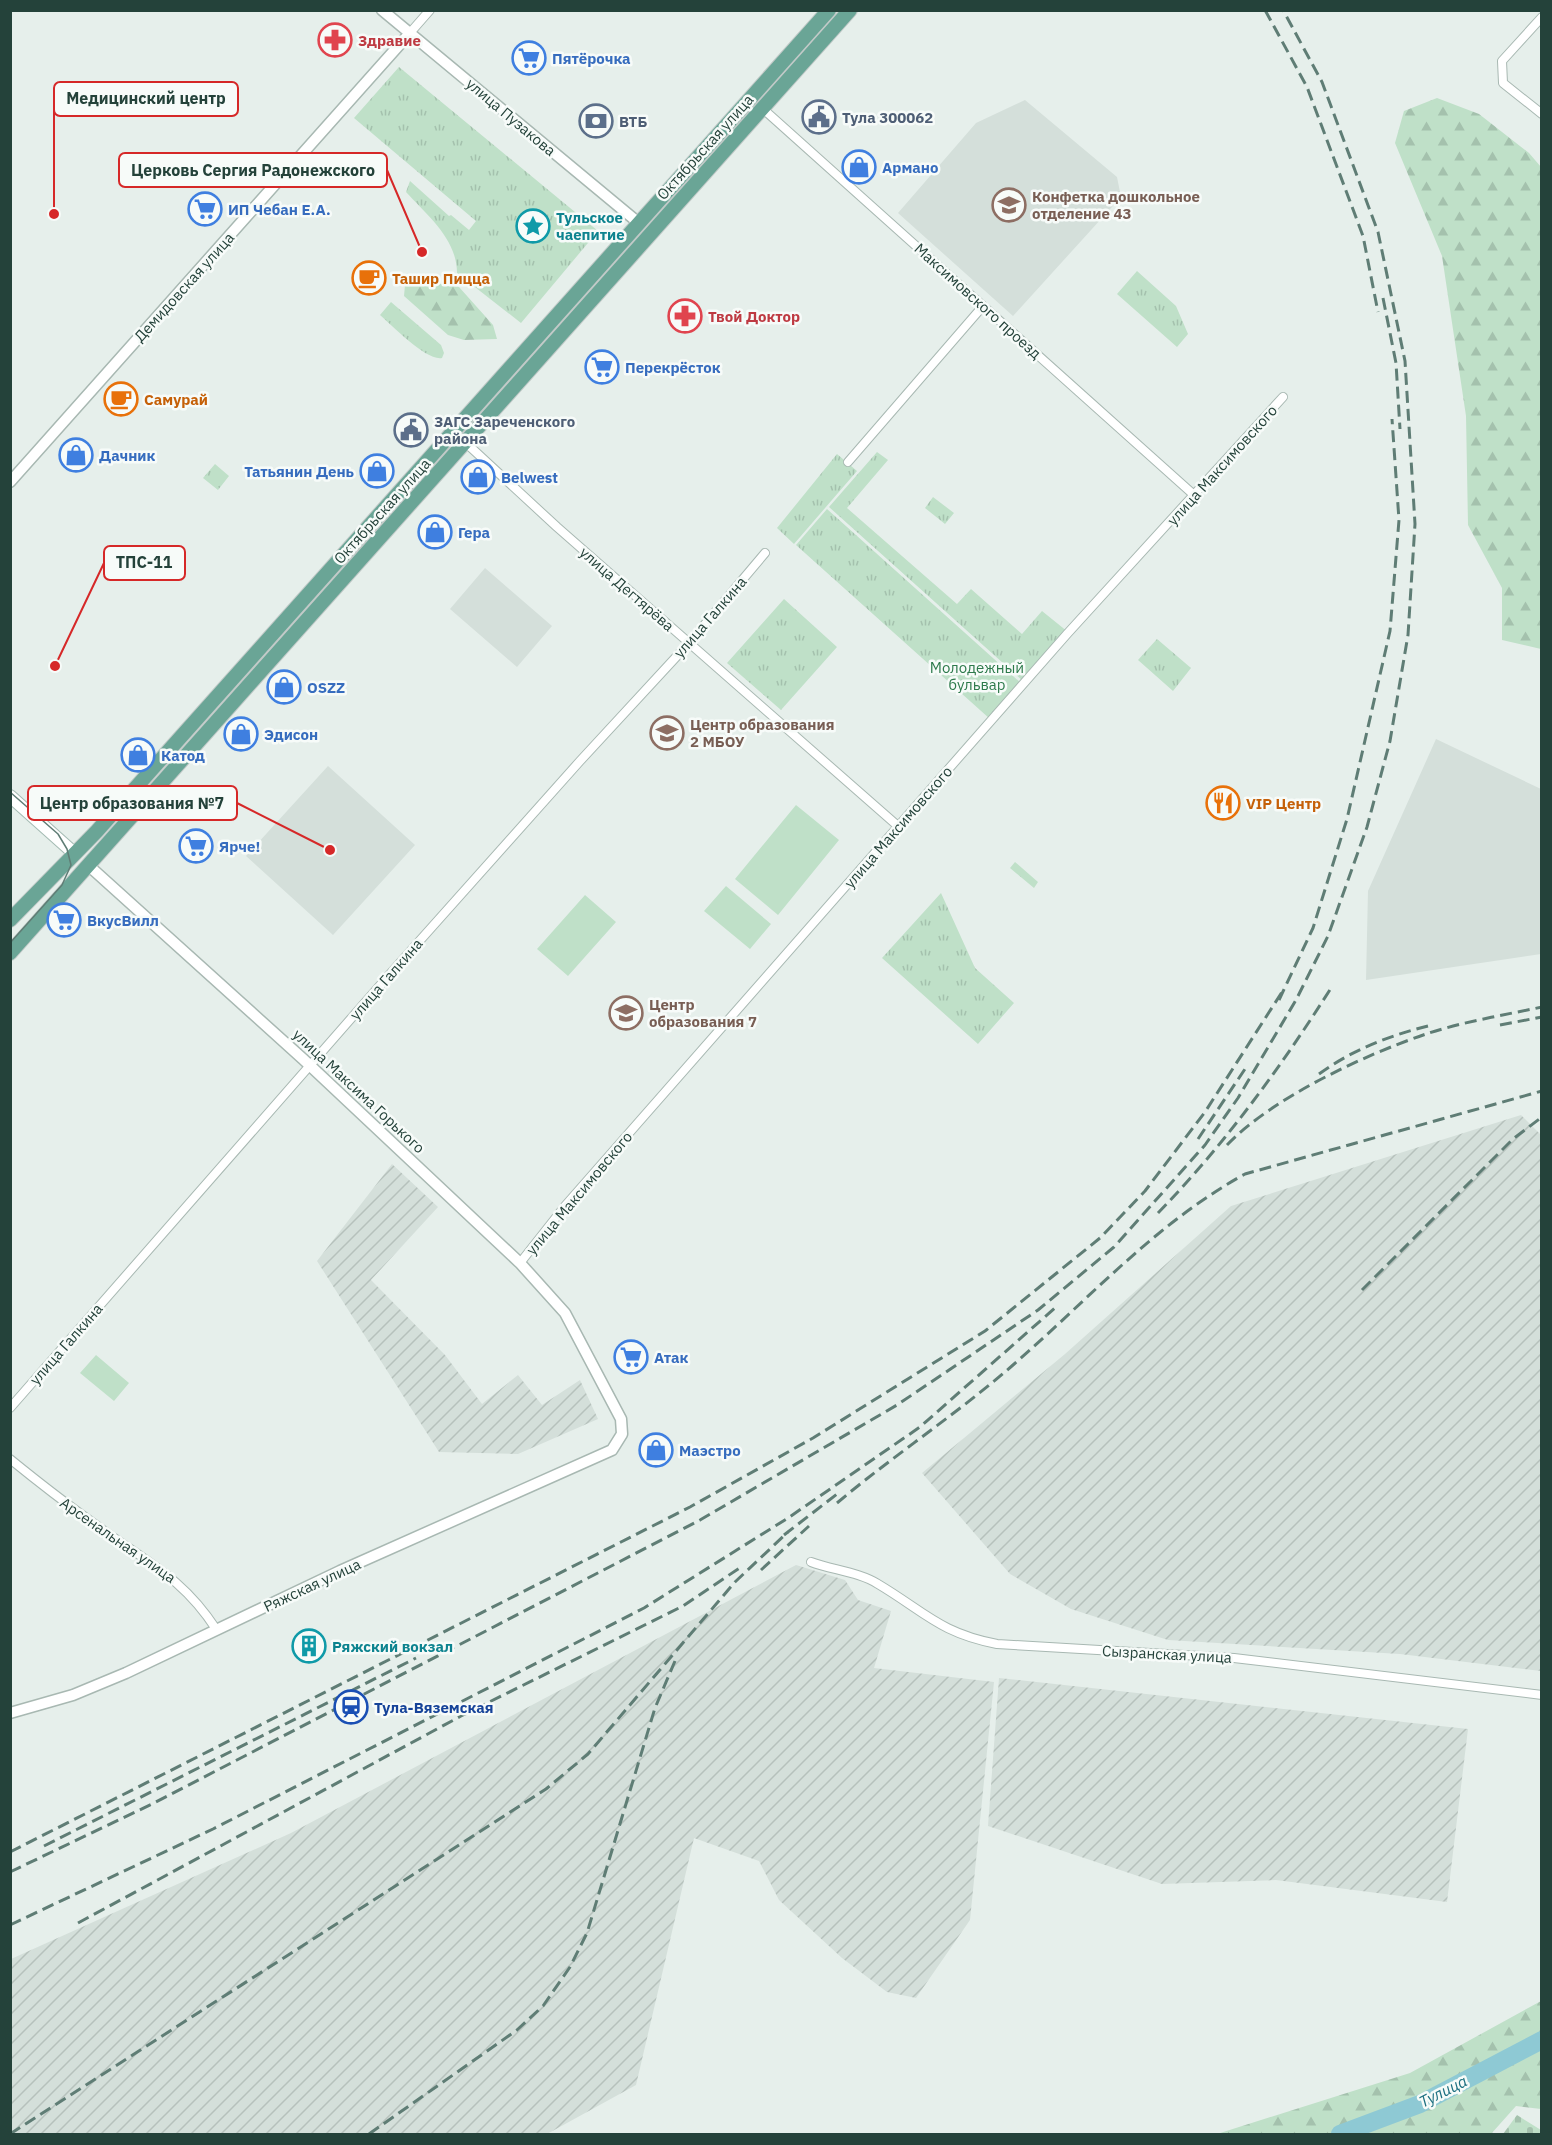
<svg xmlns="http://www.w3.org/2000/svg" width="1552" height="2145" font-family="'IBM Plex Sans',sans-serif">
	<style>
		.built { fill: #d4dfda }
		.industrial { fill: url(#industrial-furrows) }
		.grass { fill: url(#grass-tufts) }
		.forest { fill: url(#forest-firs) }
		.cemetery { fill: url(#cemetery-stones) }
		.pitch { fill: #bfe0c8 }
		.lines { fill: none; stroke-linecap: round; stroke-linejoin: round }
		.river { stroke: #8ec9d4; stroke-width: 18 }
		.minor-casing { stroke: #a8b8b2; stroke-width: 10 }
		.tertiary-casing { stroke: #a8b8b2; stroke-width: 13 }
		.secondary-casing { stroke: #a4bbb3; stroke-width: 14 }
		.primary-casing { stroke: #c2cac8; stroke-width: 16 }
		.minor { stroke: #fff; stroke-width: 8 }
		.tertiary { stroke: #fff; stroke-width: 10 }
		.secondary { stroke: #fff; stroke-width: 12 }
		.primary { stroke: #6aa596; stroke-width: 14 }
		.tram { stroke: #5f7d75; stroke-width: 1.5 }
		.rail { stroke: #5f7d75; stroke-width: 3; stroke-dasharray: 12 6; stroke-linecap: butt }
		.labels { text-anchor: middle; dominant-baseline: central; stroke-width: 5; stroke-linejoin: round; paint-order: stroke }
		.health-label { font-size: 15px; font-weight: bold; fill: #be3a42; stroke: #f7fbf9; text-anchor: start }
		.shop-label { font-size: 15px; font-weight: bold; fill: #366cbe; stroke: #f7fbf9; text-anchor: start }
		.street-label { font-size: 15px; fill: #24423a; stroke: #f7fbf9 }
		.service-label { font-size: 15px; font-weight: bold; fill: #4e5e75; stroke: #f7fbf9; text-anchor: start }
		.education-label { font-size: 15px; font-weight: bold; fill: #785e54; stroke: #f7fbf9; text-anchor: start }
		.culture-label { font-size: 15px; font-weight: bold; fill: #0d838f; stroke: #f7fbf9; text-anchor: start }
		.food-label { font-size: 15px; font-weight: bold; fill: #c56008; stroke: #f7fbf9; text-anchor: start }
		.park-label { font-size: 15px; fill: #2d7a4b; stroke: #f7fbf9 }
		.transit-label { font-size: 15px; font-weight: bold; fill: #164399; stroke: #f7fbf9; text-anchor: start }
		.water-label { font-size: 16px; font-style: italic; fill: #1c6f80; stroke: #f7fbf9 }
		.leader { fill: none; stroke: #d62828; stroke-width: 2 }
		.callout-dot { fill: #d62828; stroke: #f7fbf9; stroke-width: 2 }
		.callout { fill: #f7fbf9; stroke: #d62828; stroke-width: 2 }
		.callout-label { font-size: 16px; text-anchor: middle; font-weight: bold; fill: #24423a }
	</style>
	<defs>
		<pattern id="industrial-furrows" width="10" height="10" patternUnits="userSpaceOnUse" patternTransform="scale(1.5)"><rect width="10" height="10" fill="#d4dfda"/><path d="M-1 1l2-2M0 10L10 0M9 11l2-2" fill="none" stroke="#b6c1bc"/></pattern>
		<pattern id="grass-tufts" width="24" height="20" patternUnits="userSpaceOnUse" patternTransform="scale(1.5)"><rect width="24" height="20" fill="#bfe0c8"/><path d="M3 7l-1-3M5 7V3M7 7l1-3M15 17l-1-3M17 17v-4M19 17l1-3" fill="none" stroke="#a4c1ad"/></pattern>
		<pattern id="forest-firs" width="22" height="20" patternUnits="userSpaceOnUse" patternTransform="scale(1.5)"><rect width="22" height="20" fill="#bfe0c8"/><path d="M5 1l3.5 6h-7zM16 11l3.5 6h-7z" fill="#a4c1ad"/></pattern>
		<pattern id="cemetery-stones" width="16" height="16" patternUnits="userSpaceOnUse" patternTransform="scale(1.5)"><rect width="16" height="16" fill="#bfe0c8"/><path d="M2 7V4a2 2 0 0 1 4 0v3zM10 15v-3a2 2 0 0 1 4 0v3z" fill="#a4c1ad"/></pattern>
	</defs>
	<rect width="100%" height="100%" fill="#e6efeb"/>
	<path class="built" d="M 1025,100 L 1117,177 L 1121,197 L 1013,316 L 898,213 L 976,123 Z
		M 485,568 L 552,626 L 517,667 L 450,609 Z
		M 1436,739 L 1541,789 L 1541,954 L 1366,980 L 1368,891 Z
		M 328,766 L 415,845 L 333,935 L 246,856 Z"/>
	<path class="industrial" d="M 1521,1115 L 1542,1136 L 1541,1671 L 1400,1654 L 1168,1640 L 1071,1609 L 1010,1574 L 922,1473 L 1065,1354 L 1231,1206 Z
		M 392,1164 L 438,1207 L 371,1280 L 445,1355 L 482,1404 L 518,1375 L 542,1405 L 580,1380 L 598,1419 L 518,1454 L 439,1452 L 317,1261 Z
		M 796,1565 L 845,1580 L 858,1600 L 891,1611 L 874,1668 L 994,1682 L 970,1920 L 916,1998 L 887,1992 L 842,1958 L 779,1900 L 759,1861 L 694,1838 L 636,2085 L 547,2134 L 11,2134 L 11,1959 L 291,1833 Z
		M 999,1678 L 1468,1729 L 1447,1902 L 1276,1880 L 1162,1884 L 988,1826 Z"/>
	<path class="grass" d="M 399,67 L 598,231 L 521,323 L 457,273 C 457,239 427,215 406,192 L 410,181 L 449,216 L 451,215 L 469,230 L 476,221 L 354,118 Z
		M 1137,271 L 1176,306 L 1188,334 L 1177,347 L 1117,294 Z
		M 391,302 L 441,345 L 444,353 L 442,358 C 426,361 393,326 380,315 Z
		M 877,452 L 888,460 L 847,508 L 957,604 L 971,589 L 1022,634 L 1042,611 L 1068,632 L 1024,682 L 829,507 Z
		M 837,454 L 857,471 L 794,544 L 777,528 Z
		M 215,464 L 229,476 L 218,490 L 203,478 Z
		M 933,497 L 954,513 L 945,524 L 925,508 Z
		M 827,509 L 1022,684 L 990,719 L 796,545 Z
		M 784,599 L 837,647 L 781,710 L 727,663 Z
		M 1157,639 L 1191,668 L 1173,691 L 1138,660 Z
		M 1015,862 L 1038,882 L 1034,888 L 1010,868 Z
		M 941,893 L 975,968 L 1014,1003 L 978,1044 L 882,958 Z"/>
	<path class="forest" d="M 1437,98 L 1479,114 L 1529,153 L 1541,167 L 1541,649 L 1502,640 L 1502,588 L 1468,525 L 1466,416 L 1442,256 L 1395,143 L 1404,111 Z
		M 416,280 L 459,287 L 493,325 L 497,339 L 464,340 L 448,335 L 404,296 L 405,285 Z
		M 1541,2001 L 1541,2109 L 1516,2106 L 1491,2134 L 1217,2134 L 1410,2073 Z"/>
	<path class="cemetery" d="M 1517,2115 L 1541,2130 L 1541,2134 L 1503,2134 Z"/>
	<path class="pitch" d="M 796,805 L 839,840 L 778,915 L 735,879 Z
		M 726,886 L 771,924 L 750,949 L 704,911 Z
		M 585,895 L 616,922 L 568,976 L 537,949 Z
		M 96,1355 L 129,1383 L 114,1401 L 80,1373 Z"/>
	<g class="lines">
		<path class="river" d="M 1340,2134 L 1420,2104 L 1542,2040"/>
		<defs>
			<path id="minor" d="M 1542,17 L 1502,61 L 1503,83 L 1542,114
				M 409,34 L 430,10
				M 762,108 L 1194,495
				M 466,443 L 557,527 L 899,827
				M 848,462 L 983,306
				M 520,1263 L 565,1206 L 1067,634 L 1283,397
				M 10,1408 L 390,974 L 580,761 L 689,643 L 765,553
				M 10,1459 C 42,1485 73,1509 106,1532 C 151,1564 185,1581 216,1629
				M 811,1562 C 832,1570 859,1572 878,1584 C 925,1612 940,1633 997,1644 L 1234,1658 L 1542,1695"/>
			<path id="tertiary" d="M 382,10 L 640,224
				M 10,482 L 409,34
				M 10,1713 L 73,1695 L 126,1673 L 340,1571 L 612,1450 L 622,1434 L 621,1419 L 565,1313 L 520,1263 L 303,1059 L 88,865"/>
			<path id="secondary" d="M 10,796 L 75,854"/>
			<path id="primary" d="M 10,920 L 97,831 L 829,10
				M 10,953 L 850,10"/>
		</defs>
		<use href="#minor" class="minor-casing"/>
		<use href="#tertiary" class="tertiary-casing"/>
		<use href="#secondary" class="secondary-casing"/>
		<use href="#primary" class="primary-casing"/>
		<use href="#minor" class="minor"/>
		<use href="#tertiary" class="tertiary"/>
		<use href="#secondary" class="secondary"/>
		<use href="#primary" class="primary"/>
		<path class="tram" d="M 10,792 L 58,834 L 67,849 L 71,865 L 62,885 L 10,943"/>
		<path class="rail" d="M 1265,10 L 1307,87 L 1363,236 L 1378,312
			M 1383,298 L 1396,363 L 1400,429
			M 1279,1000 L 1313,928 L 1347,819 L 1390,631 L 1399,520 L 1392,419
			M 1500,1025 L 1542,1017
			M 1319,1074 C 1352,1050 1388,1036 1428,1026
			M 1198,1139 L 1245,1069
			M 1227,1145 C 1272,1098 1364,1055 1426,1034 C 1462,1022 1504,1015 1542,1007
			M 1158,1213 C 1225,1144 1281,1067 1333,985
			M 1362,1290 L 1513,1139 L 1542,1117
			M 837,1503 C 894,1455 957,1414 1013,1365 C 1089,1299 1156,1223 1245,1174 L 1542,1091
			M 784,1535 L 841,1491
			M 761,1570 L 809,1526
			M 44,1846 L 416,1658
			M 10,1852 L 690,1507 L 813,1438 L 985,1331 L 1100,1238 L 1145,1191 L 1205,1112 L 1282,992
			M 10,1872 L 152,1804 L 700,1520 L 897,1405 L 1038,1310 L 1114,1247 L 1205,1145 L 1238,1098 L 1296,1000 L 1328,936 L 1367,827 L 1390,741 L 1408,635 L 1415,524 L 1405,361 L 1378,232 L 1322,82 L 1283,10
			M 78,1923 L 461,1716 L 683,1606 L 741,1567
			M 10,1925 L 213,1829 L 644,1608 L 788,1518 L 920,1427 L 1056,1307
			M 10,2134 L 546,1789 L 588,1754 L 735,1582 L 789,1531
			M 369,2134 L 517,2030 L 543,2006 L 570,1967 L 587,1933 L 655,1708 L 675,1661"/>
	</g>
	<defs>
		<symbol id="pharmacy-ring" viewBox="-11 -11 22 22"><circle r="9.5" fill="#f7fbf9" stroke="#e0444e" stroke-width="1.5"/><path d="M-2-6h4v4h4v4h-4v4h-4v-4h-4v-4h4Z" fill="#e0444e"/></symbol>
		<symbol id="supermarket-ring" viewBox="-11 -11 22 22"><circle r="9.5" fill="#f7fbf9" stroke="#3f7fe0" stroke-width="1.5"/><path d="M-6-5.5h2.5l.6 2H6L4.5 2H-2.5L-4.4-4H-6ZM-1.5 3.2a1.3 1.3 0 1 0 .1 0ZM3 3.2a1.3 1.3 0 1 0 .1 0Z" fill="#3f7fe0"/></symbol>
		<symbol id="civic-ring" viewBox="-11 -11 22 22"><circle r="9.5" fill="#f7fbf9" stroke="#5c6f8a" stroke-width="1.5"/><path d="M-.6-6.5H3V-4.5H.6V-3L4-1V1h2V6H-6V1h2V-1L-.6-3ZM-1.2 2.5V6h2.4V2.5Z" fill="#5c6f8a"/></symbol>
		<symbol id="bank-ring" viewBox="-11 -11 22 22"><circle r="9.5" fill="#f7fbf9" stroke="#5c6f8a" stroke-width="1.5"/><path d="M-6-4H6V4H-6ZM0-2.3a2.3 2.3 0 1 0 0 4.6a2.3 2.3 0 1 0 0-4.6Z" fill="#5c6f8a"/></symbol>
		<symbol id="shop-ring" viewBox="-11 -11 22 22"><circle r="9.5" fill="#f7fbf9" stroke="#3f7fe0" stroke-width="1.5"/><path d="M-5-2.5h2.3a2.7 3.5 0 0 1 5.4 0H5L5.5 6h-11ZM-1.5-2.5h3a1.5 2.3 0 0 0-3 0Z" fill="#3f7fe0"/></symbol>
		<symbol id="school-ring" viewBox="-11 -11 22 22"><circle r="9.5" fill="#f7fbf9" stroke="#8d6e63" stroke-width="1.5"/><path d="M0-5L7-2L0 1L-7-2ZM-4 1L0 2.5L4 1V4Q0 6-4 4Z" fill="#8d6e63"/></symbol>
		<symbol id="sight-ring" viewBox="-11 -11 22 22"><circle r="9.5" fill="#f7fbf9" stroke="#0f9aa8" stroke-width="1.5"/><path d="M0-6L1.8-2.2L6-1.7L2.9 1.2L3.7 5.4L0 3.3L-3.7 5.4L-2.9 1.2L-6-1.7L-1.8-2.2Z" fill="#0f9aa8"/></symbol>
		<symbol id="cafe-ring" viewBox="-11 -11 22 22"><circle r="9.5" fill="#f7fbf9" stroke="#e8710a" stroke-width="1.5"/><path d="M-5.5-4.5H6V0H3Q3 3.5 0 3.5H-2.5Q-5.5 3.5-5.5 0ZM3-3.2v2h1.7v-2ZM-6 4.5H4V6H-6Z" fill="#e8710a"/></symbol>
		<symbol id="restaurant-ring" viewBox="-11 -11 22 22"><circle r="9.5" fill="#f7fbf9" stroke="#e8710a" stroke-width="1.5"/><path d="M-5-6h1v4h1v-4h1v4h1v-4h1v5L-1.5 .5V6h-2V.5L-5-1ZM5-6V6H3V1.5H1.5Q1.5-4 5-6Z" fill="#e8710a"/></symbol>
		<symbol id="building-ring" viewBox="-11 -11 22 22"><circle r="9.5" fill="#f7fbf9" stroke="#0f9aa8" stroke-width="1.5"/><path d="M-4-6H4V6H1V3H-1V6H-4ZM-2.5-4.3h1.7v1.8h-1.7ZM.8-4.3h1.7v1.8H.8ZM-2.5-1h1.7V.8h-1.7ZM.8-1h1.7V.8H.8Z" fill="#0f9aa8"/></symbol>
		<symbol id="station-ring" viewBox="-11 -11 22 22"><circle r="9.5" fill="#f7fbf9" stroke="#1a4fb4" stroke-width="1.5"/><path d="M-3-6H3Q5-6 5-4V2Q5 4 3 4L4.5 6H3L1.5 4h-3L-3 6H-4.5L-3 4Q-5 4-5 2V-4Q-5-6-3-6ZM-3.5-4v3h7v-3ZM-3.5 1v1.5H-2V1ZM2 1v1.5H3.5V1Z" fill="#1a4fb4"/></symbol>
	</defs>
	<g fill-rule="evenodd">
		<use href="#pharmacy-ring" x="316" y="21" width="38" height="38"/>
		<use href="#supermarket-ring" x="510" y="39" width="38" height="38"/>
		<use href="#civic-ring" x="800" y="98" width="38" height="38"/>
		<use href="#bank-ring" x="577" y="102" width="38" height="38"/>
		<use href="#shop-ring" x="840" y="148" width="38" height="38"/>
		<use href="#school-ring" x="990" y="186" width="38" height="38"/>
		<use href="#supermarket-ring" x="186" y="190" width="38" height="38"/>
		<use href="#sight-ring" x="514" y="207" width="38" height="38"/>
		<use href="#cafe-ring" x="350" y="259" width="38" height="38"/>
		<use href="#pharmacy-ring" x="666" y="297" width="38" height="38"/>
		<use href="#supermarket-ring" x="583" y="348" width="38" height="38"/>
		<use href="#cafe-ring" x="102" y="380" width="38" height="38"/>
		<use href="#civic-ring" x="392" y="411" width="38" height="38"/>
		<use href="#shop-ring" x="57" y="436" width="38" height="38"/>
		<use href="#shop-ring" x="358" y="452" width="38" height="38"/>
		<use href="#shop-ring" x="459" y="458" width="38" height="38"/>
		<use href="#shop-ring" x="416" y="513" width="38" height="38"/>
		<use href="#shop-ring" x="265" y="668" width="38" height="38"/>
		<use href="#school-ring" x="648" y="714" width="38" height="38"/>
		<use href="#shop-ring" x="222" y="715" width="38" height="38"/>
		<use href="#shop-ring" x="119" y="736" width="38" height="38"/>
		<use href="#restaurant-ring" x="1204" y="784" width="38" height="38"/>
		<use href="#supermarket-ring" x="177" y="827" width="38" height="38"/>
		<use href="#supermarket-ring" x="45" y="901" width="38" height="38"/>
		<use href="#school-ring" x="607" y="994" width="38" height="38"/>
		<use href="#supermarket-ring" x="612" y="1338" width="38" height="38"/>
		<use href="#shop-ring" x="637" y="1431" width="38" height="38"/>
		<use href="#building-ring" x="290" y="1627" width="38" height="38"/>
		<use href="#station-ring" x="332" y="1688" width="38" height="38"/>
	</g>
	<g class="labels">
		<g class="health-label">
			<text x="358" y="40">Здравие</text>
			<text x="708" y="316">Твой Доктор</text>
		</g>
		<g class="shop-label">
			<text x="552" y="58">Пятёрочка</text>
			<text x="882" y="167">Армано</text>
			<text x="228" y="209">ИП Чебан Е.А.</text>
			<text x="625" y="367">Перекрёсток</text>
			<text x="99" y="455">Дачник</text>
			<text x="354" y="471" text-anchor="end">Татьянин День</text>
			<text x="501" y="477">Belwest</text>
			<text x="458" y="532">Гера</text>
			<text x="307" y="687">OSZZ</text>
			<text x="264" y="734">Эдисон</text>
			<text x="161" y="755">Катод</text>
			<text x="219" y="846">Ярче!</text>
			<text x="87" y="920">ВкусВилл</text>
			<text x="654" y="1357">Атак</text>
			<text x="679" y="1450">Маэстро</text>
		</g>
		<g class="street-label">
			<text transform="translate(511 117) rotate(40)">улица Пузакова</text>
			<text transform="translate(705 147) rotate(-48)">Октябрьская улица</text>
			<text transform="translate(184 287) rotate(-48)">Демидовская улица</text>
			<text transform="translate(978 301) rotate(42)">Максимовского проезд</text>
			<text transform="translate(1222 465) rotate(-48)">улица Максимовского</text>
			<text transform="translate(382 511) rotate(-48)">Октябрьская улица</text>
			<text transform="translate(627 589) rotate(41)">улица Дегтярёва</text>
			<text transform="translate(710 617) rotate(-49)">улица Галкина</text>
			<text transform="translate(898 827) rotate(-49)">улица Максимовского</text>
			<text transform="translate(386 979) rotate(-49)">улица Галкина</text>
			<text transform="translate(359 1091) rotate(43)">улица Максима Горького</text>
			<text transform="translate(579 1193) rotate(-50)">улица Максимовского</text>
			<text transform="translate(66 1344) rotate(-49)">улица Галкина</text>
			<text transform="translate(118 1540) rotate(35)">Арсенальная улица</text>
			<text transform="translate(312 1585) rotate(-25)">Ряжская улица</text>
			<text transform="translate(1167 1654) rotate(3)">Сызранская улица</text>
		</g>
		<g class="service-label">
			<text x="842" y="117">Тула 300062</text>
			<text x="619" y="121">ВТБ</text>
			<text x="434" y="421">ЗАГС Зареченского<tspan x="434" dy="17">района</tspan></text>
		</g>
		<g class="education-label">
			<text x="1032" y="196">Конфетка дошкольное<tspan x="1032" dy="17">отделение 43</tspan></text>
			<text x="690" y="724">Центр образования<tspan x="690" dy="17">2 МБОУ</tspan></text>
			<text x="649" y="1004">Центр<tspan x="649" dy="17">образования 7</tspan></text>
		</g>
		<g class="culture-label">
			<text x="556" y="217">Тульское<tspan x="556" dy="17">чаепитие</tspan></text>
			<text x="332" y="1646">Ряжский вокзал</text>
		</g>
		<g class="food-label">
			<text x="392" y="278">Ташир Пицца</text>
			<text x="144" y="399">Самурай</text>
			<text x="1246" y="803">VIP Центр</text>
		</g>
		<g class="park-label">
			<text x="977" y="667">Молодежный<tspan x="977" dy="17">бульвар</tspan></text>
		</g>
		<g class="transit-label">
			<text x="374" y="1707">Тула-Вяземская</text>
		</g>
		<g class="water-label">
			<text transform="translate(1443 2091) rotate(-27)">Тулица</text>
		</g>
	</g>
	<path class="leader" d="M54 214L54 99M422 252L387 170M55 666L104 563M330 850L237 803"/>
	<g class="callout-dot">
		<circle cx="54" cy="214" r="6"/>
		<circle cx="422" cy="252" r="6"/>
		<circle cx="55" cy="666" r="6"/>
		<circle cx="330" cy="850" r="6"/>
	</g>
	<g class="callout">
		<rect x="54" y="82" width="184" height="34" rx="6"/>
		<rect x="119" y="153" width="268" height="34" rx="6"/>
		<rect x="104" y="546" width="81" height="34" rx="6"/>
		<rect x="28" y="786" width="209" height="34" rx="6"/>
	</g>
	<g class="callout-label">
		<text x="146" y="104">Медицинский центр</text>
		<text x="253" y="176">Церковь Сергия Радонежского</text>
		<text x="144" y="568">ТПС-11</text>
		<text x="132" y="809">Центр образования №7</text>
	</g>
	<rect width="1552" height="2145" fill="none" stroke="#24423a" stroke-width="24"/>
</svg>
